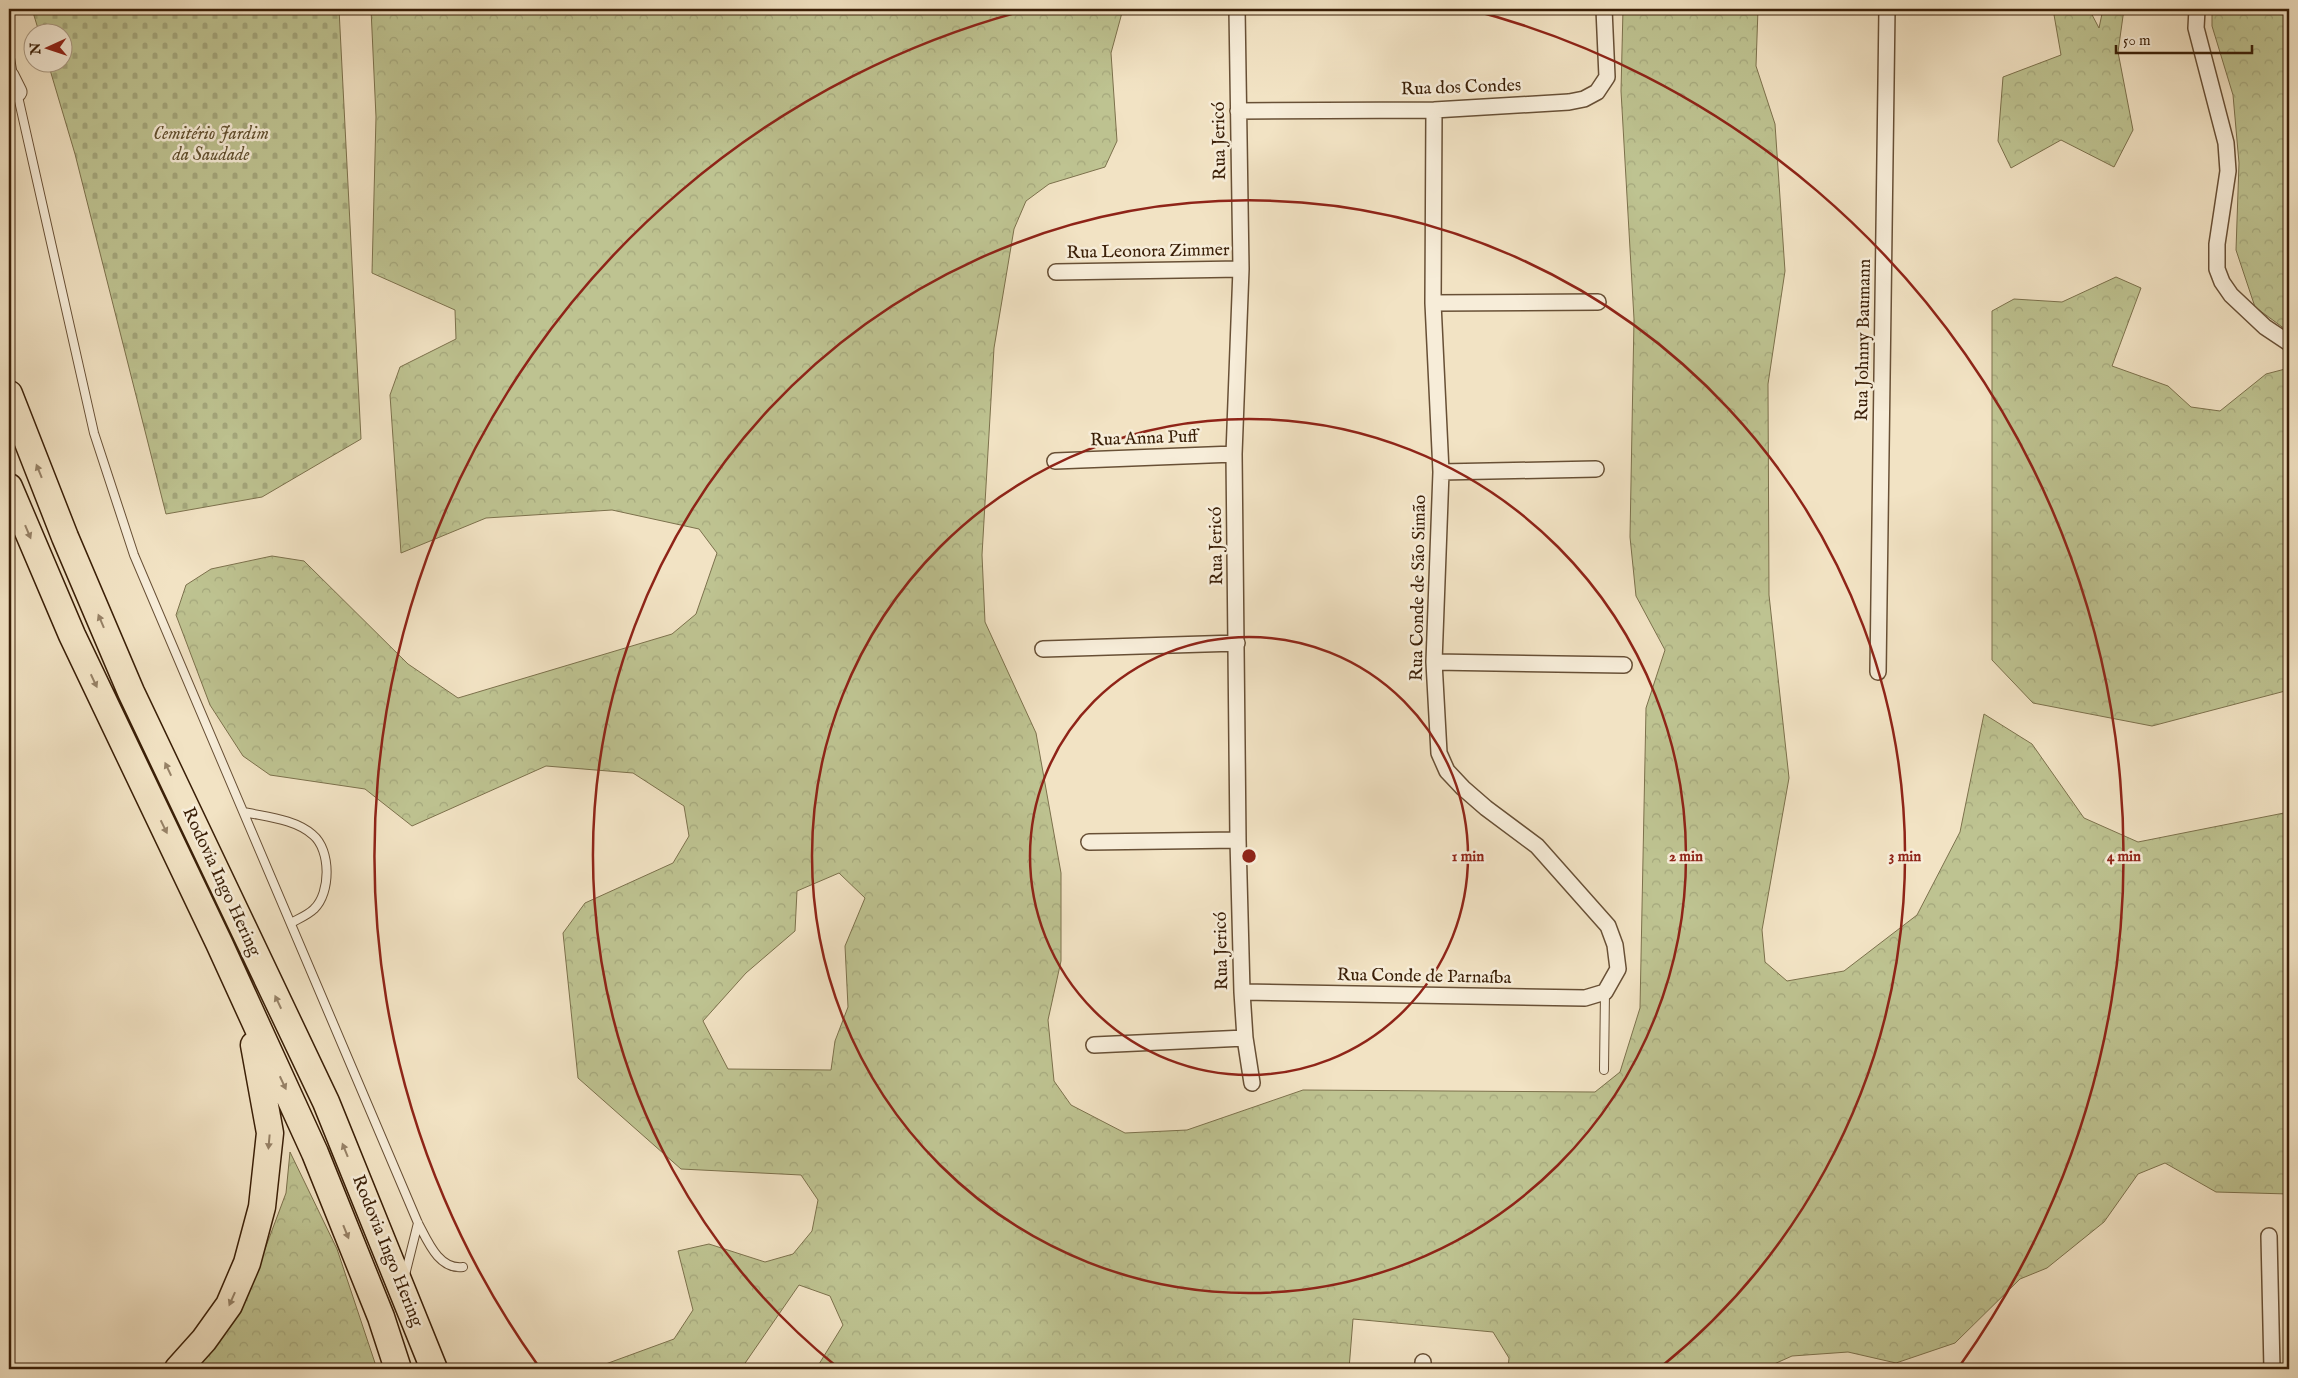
<svg xmlns="http://www.w3.org/2000/svg" width="2298" height="1378" font-family="'IM FELL English',serif">
	<style>
		.forest { fill: url(#forest-crowns); stroke: #7c714c; fill-rule: evenodd }
		.cemetery { fill: url(#cemetery-stones); stroke: #7c714c }
		.lines { fill: none; stroke-linecap: round; stroke-linejoin: round }
		.service-casing { stroke: #685036; stroke-width: 10 }
		.minor-casing { stroke: #685036; stroke-width: 18 }
		.tertiary-casing { stroke: #685036; stroke-width: 21 }
		.motorway-casing { stroke: #3a1f07; stroke-width: 29 }
		.service { stroke: #f7edd9; stroke-width: 8 }
		.minor { stroke: #f7edd9; stroke-width: 15 }
		.tertiary { stroke: #f7edd9; stroke-width: 19 }
		.motorway { stroke: #f2e3c4; stroke-width: 26 }
		.oneway { fill: #968166 }
		.ring { fill: none; stroke: #8f2418; stroke-width: 2.5 }
		.labels { text-anchor: middle; dominant-baseline: central; stroke-width: 5; stroke-linejoin: round; paint-order: stroke }
		.street-label { font-size: 18px; fill: #3a1f07; stroke: #f7edd9 }
		.park-label { font-size: 18px; font-style: italic; fill: #625030; stroke: #f7edd9 }
		.centre { fill: #8f2418; stroke: #f7edd9; stroke-width: 2.5 }
		.ring-label { font-size: 15px; text-anchor: middle; font-weight: bold; fill: #8f2418; stroke: #f7edd9; stroke-width: 5; stroke-linejoin: round; paint-order: stroke }
	</style>
	<defs>
		<pattern id="forest-crowns" width="20" height="18" patternUnits="userSpaceOnUse" patternTransform="scale(1.25)"><rect width="20" height="18" fill="#bec391"/><path d="M2 6a3 3 0 1 1 6 0M12 15a3 3 0 1 1 6 0" fill="none" stroke="#a4a77c"/></pattern>
		<pattern id="cemetery-stones" width="16" height="16" patternUnits="userSpaceOnUse" patternTransform="scale(1.25)"><rect width="16" height="16" fill="#bec391"/><path d="M2 7V4a2 2 0 0 1 4 0v3zM10 15v-3a2 2 0 0 1 4 0v3z" fill="#a4a77c"/></pattern>
	</defs>
	<rect width="100%" height="100%" fill="#f2e3c4"/>
	<filter id="stains"><feTurbulence type="fractalNoise" baseFrequency=".004" numOctaves="4"/><feColorMatrix values="0 0 0 0 .2 0 0 0 0 .09 0 0 0 0 .02 0 0 0 .5 -.17"/></filter>
	<radialGradient id="worn" r=".72"><stop offset=".6" stop-color="#630" stop-opacity="0"/><stop offset="1" stop-color="#630" stop-opacity=".3"/></radialGradient>
	<path class="forest" d="M 371,9 L 1123,9 L 1111,53 L 1117,141 L 1105,167 L 1049,184 L 1026,201 L 1014,229 L 994,348 L 982,555 L 985,622 L 1036,733 L 1061,873 L 1061,961 L 1048,1020 L 1054,1081 L 1071,1105 L 1125,1133 L 1187,1130 L 1303,1090 L 1595,1092 L 1620,1072 L 1640,1008 L 1646,708 L 1665,650 L 1636,596 L 1630,537 L 1634,319 L 1621,91 L 1623,9 L 1758,9 L 1756,66 L 1775,124 L 1785,271 L 1768,384 L 1769,595 L 1789,778 L 1762,930 L 1765,962 L 1787,981 L 1844,971 L 1917,915 L 1960,832 L 1984,714 L 2032,744 L 2084,818 L 2138,842 L 2289,812 L 2289,1194 L 2216,1192 L 2165,1163 L 2138,1174 L 2104,1222 L 2047,1268 L 2020,1279 L 1955,1343 L 1896,1363 L 1848,1352 L 1792,1356 L 1763,1369 L 1508,1369 L 1509,1358 L 1493,1332 L 1353,1319 L 1349,1369 L 816,1369 L 843,1325 L 830,1296 L 799,1285 L 741,1369 L 592,1369 L 674,1339 L 693,1310 L 678,1251 L 709,1244 L 765,1262 L 793,1254 L 812,1231 L 818,1200 L 801,1175 L 681,1169 L 578,1078 L 563,933 L 585,903 L 673,863 L 689,836 L 684,806 L 633,773 L 546,766 L 412,826 L 365,789 L 270,775 L 243,756 L 210,705 L 176,615 L 186,585 L 211,569 L 272,556 L 304,561 L 408,664 L 458,698 L 672,634 L 696,614 L 717,553 L 699,529 L 612,510 L 486,518 L 401,553 L 390,395 L 400,367 L 456,339 L 455,310 L 372,273 L 376,117 ZM 839,873 L 865,898 L 845,946 L 848,1007 L 835,1041 L 831,1070 L 728,1069 L 703,1021 L 746,973 L 795,931 L 797,891 Z
		M 2053,9 L 2089,9 L 2099,28 L 2103,9 L 2124,9 L 2118,52 L 2133,130 L 2114,167 L 2061,140 L 2011,168 L 1998,141 L 2003,77 L 2061,55 Z
		M 2212,9 L 2289,9 L 2289,332 L 2255,307 L 2236,250 L 2239,163 L 2233,95 L 2212,26 Z
		M 2116,277 L 2141,288 L 2112,366 L 2168,386 L 2191,407 L 2220,411 L 2266,374 L 2289,368 L 2289,690 L 2152,726 L 2033,703 L 1992,660 L 1992,311 L 2014,299 L 2062,302 Z
		M 290,1152 L 337,1249 L 377,1369 L 288,1369 L 279,1367 L 266,1369 L 196,1369 L 247,1297 L 286,1193 Z"/>
	<path class="cemetery" d="M 32,9 L 339,9 L 361,439 L 262,497 L 166,514 L 75,154 L 48,63 L 62,62 L 62,32 L 39,32 Z"/>
	<g class="lines">
		<defs>
			<path id="service" d="M 9,52 L 13,76
				M 17,92 L 94,433 L 134,555 L 418,1223 C 428,1242 439,1270 463,1267
				M 244,812 C 266,817 295,819 313,835 C 331,850 331,893 314,909 C 308,915 298,919 291,923
				M 1604,1070 L 1605,992
				M 405,1275 L 418,1223"/>
			<path id="minor" d="M 1237,9 L 1241,269 L 1234,454 L 1238,840 L 1242,992 L 1245,1038 L 1252,1083
				M 2197,9 L 2196,28 L 2226,143 L 2228,171 L 2217,244 L 2217,269 L 2222,282 L 2231,295 L 2265,327 L 2289,343
				M 1238,111 L 1434,110 L 1569,102 L 1584,99 L 1597,92 L 1607,77 L 1604,9
				M 1056,272 L 1241,269
				M 1433,303 L 1598,302
				M 1055,461 L 1234,454
				M 1441,472 L 1596,469
				M 1043,649 L 1237,643
				M 1434,662 L 1624,665
				M 1878,672 L 1887,9
				M 1089,842 L 1238,840
				M 1242,992 L 1585,998 L 1605,992 L 1618,969 L 1615,945 L 1608,926 L 1537,846 L 1486,808 L 1463,788 L 1447,771 L 1439,753 L 1434,662 L 1441,472 L 1433,303 L 1434,110
				M 1094,1045 L 1245,1038
				M 2269,1236 L 2272,1369
				M 1423,1369 L 1423,1362"/>
			<path id="tertiary" d="M 9,76 L 17,92"/>
			<path id="motorway" d="M 9,394 L 65,537 L 131,692 L 326,1102 L 434,1369
				M 9,487 L 72,635 L 219,943 L 315,1153 L 381,1317 L 398,1369
				M 178,1369 L 204,1340 L 229,1305 L 247,1263 L 262,1207 L 270,1133 L 254,1045"/>
		</defs>
		<use href="#service" class="service-casing"/>
		<use href="#minor" class="minor-casing"/>
		<use href="#tertiary" class="tertiary-casing"/>
		<use href="#motorway" class="motorway-casing"/>
		<use href="#service" class="service"/>
		<use href="#minor" class="minor"/>
		<use href="#tertiary" class="tertiary"/>
		<use href="#motorway" class="motorway"/>
	</g>
	<defs><path id="oneway-solid" d="M-6-.8H1V-3.2L6.5 0L1 3.2V.8H-6Z" transform="scale(1.25)"/></defs>
	<g class="oneway">
		<use href="#oneway-solid" transform="translate(39 471) rotate(-112)"/>
		<use href="#oneway-solid" transform="translate(28 532) rotate(67)"/>
		<use href="#oneway-solid" transform="translate(101 621) rotate(-113)"/>
		<use href="#oneway-solid" transform="translate(94 681) rotate(65)"/>
		<use href="#oneway-solid" transform="translate(168 769) rotate(-115)"/>
		<use href="#oneway-solid" transform="translate(164 827) rotate(64)"/>
		<use href="#oneway-solid" transform="translate(278 1002) rotate(-115)"/>
		<use href="#oneway-solid" transform="translate(283 1083) rotate(65)"/>
		<use href="#oneway-solid" transform="translate(269 1142) rotate(95)"/>
		<use href="#oneway-solid" transform="translate(345 1150) rotate(-112)"/>
		<use href="#oneway-solid" transform="translate(346 1232) rotate(68)"/>
		<use href="#oneway-solid" transform="translate(232 1299) rotate(114)"/>
	</g>
	<g class="ring">
		<circle cx="1249" cy="856" r="219"/>
		<circle cx="1249" cy="856" r="437"/>
		<path d="M836 1366A656 656 0 1 1 1662 1366"/>
		<path d="M537 1364A875 875 0 0 1 1030 9M1468 9A875 875 0 0 1 1961 1364"/>
	</g>
	<g class="labels">
		<g class="street-label">
			<text transform="translate(1461 88) rotate(-2)">Rua dos Condes</text>
			<text transform="translate(1220 141) rotate(-91)">Rua Jericó</text>
			<text transform="translate(1148 252) rotate(-1)">Rua Leonora Zimmer</text>
			<text transform="translate(1864 340) rotate(-89)">Rua Johnny Baumann</text>
			<text transform="translate(1144 439) rotate(-2)">Rua Anna Puff</text>
			<text transform="translate(1217 546) rotate(-91)">Rua Jericó</text>
			<text transform="translate(1419 588) rotate(-89)">Rua Conde de São Simão</text>
			<text transform="translate(221 882) rotate(65)">Rodovia Ingo Hering</text>
			<text transform="translate(1222 951) rotate(-91)">Rua Jericó</text>
			<text transform="translate(1424 977) rotate(1)">Rua Conde de Parnaíba</text>
			<text transform="translate(387 1251) rotate(68)">Rodovia Ingo Hering</text>
		</g>
		<g class="park-label">
			<text x="211" y="134">Cemitério Jardim<tspan x="211" dy="21">da Saudade</tspan></text>
		</g>
	</g>
	<circle cx="1249" cy="856" r="8" class="centre"/>
	<g class="ring-label">
		<text x="1468" y="861">1 min</text>
		<text x="1686" y="861">2 min</text>
		<text x="1905" y="861">3 min</text>
		<text x="2124" y="861">4 min</text>
	</g>
	<rect width="2298" height="1378" fill="none" stroke="#f2e3c4" stroke-width="30"/>
	<rect x="10" y="10" width="2278" height="1358" fill="none" stroke="#3a1f07" stroke-width="2.5"/>
	<rect x="15" y="15" width="2268" height="1348" fill="none" stroke="#3a1f07"/>
	<g transform="translate(48 48) rotate(267)"><circle r="24" fill="#f7edd9" stroke="#ab9b85"/>
	<path d="M0-4L9 19L0 12L-9 19Z" fill="#8f2418"/>
	<text y="-8" font-size="14" font-weight="bold" text-anchor="middle" fill="#3a1f07">N</text>
	</g>
	<path d="M2116 45v8h136v-8" fill="none" stroke="#3a1f07" stroke-width="2.5"/>
	<text x="2123" y="45" font-size="15" fill="#3a1f07" stroke="#f7edd9" stroke-width="4" paint-order="stroke">50 m</text>
	<rect width="100%" height="100%" filter="url(#stains)"/>
	<rect width="100%" height="100%" fill="url(#worn)"/>
</svg>
